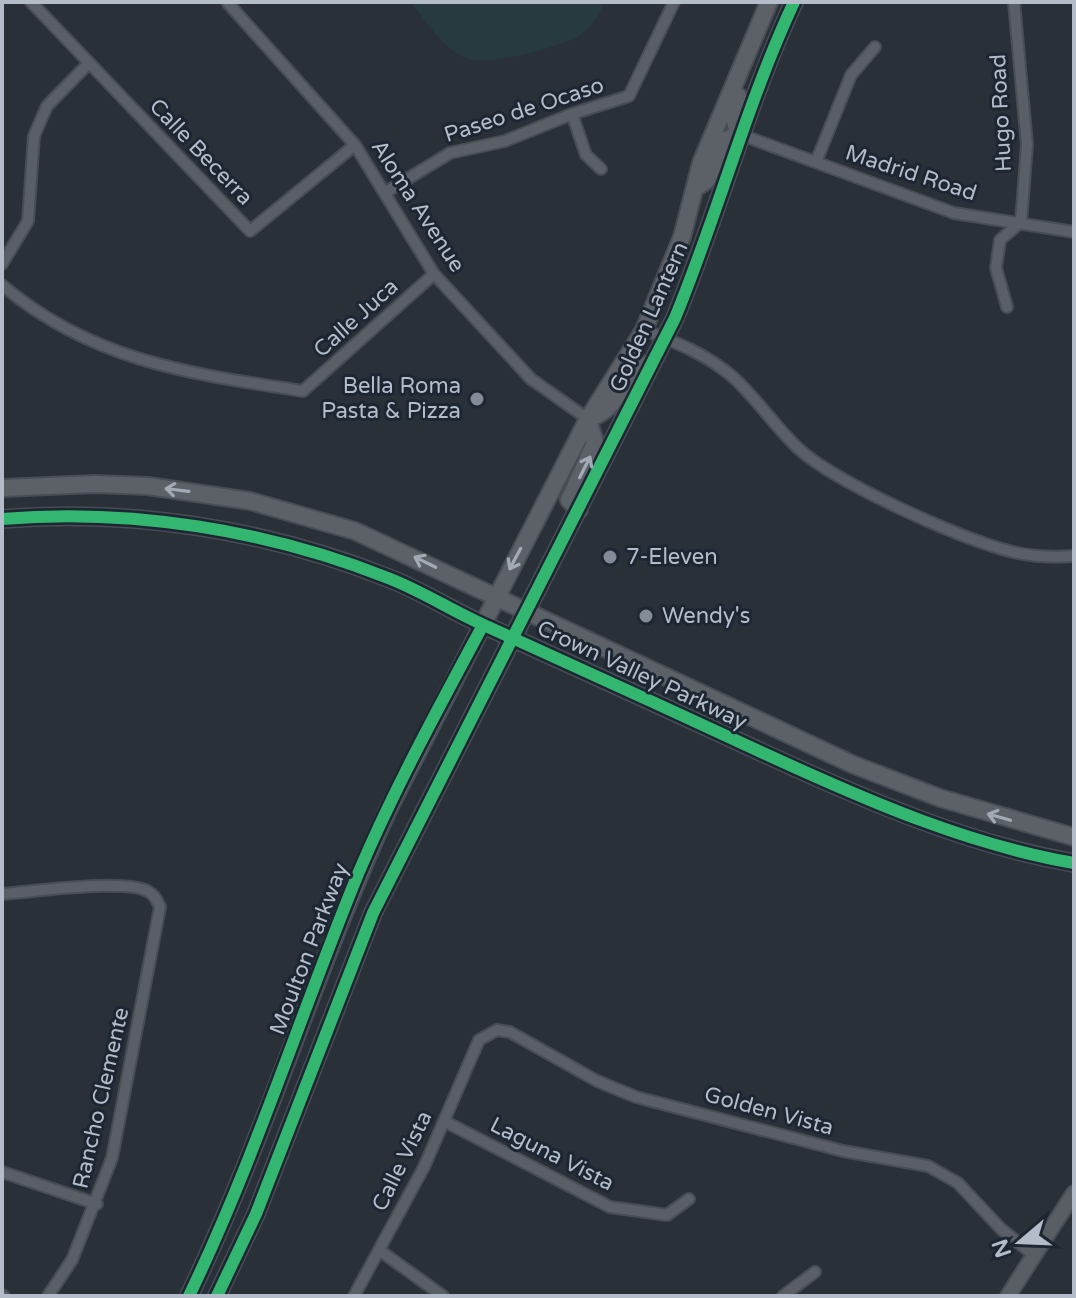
<svg xmlns="http://www.w3.org/2000/svg" width="1076" height="1298" font-family="'Varela Round',sans-serif">
	<style>
		.green { fill: #273a3e }
		.lines { fill: none; stroke-linecap: round; stroke-linejoin: round }
		.street-casing { stroke: #484c53; stroke-width: 14 }
		.secondary-casing { stroke: #484c53; stroke-width: 18 }
		.primary-casing { stroke: #484c55; stroke-width: 20 }
		.street { stroke: #5a5e66; stroke-width: 10 }
		.secondary { stroke: #595d64; stroke-width: 14 }
		.primary { stroke: #5c6168; stroke-width: 16 }
		.cycleway-casing { stroke: #1d2633; stroke-width: 17 }
		.cycleway { stroke: #33b770; stroke-width: 12 }
		.oneway { stroke: #a2aab6 }
		.poi-dot { fill: #848b96; stroke: #1d2633; stroke-width: 3 }
		.labels { text-anchor: middle; dominant-baseline: central; stroke-width: 6; stroke-linejoin: round; paint-order: stroke }
		.street-label { font-size: 22px; fill: #b4bcc9; stroke: #1d2633 }
		.poi-label { font-size: 22px; fill: #b4bcc9; stroke: #1d2633; text-anchor: start }
	</style>
	<rect width="100%" height="100%" fill="#2a3038"/>
	<path class="green" d="M 411,2 L 605,2 C 598,17 589,31 574,39 C 553,48 487,67 466,58 C 443,49 426,21 411,2 Z"/>
	<g class="lines">
		<defs>
			<path id="street" d="M 31,2 L 250,231 L 355,145
				M 227,2 L 355,145 L 434,274 L 531,379 L 588,419
				M 572,114 L 586,155 L 601,169
				M 739,134 L 954,213 L 1074,232
				M 816,162 L 851,75 L 875,47
				M 386,192 L 450,153 L 505,141 L 572,114 L 629,96 L 674,2
				M 2,264 L 28,221 L 34,136 L 47,106 L 88,64
				M 2,285 C 92,361 191,374 303,391 L 434,274
				M 1007,307 L 996,268 L 1000,240 L 1021,222 L 1027,145 L 1014,2
				M 644,330 C 676,342 708,355 734,378 C 758,400 776,428 800,450 C 839,484 951,534 1002,549 C 1025,556 1050,558 1074,556
				M 2,894 C 31,892 127,878 149,892 C 155,895 157,901 160,907 L 112,1158 L 72,1260 L 48,1296
				M 444,1121 L 610,1207 L 667,1215 L 689,1199
				M 2,1172 L 97,1204
				M 379,1250 L 443,1296
				M 2,1295 L 4,1296
				M 354,1296 L 424,1167 L 479,1040 L 497,1030 L 510,1032 L 597,1081 L 636,1097 L 843,1151 L 928,1166 L 958,1183 L 1001,1229 L 1034,1255
				M 783,1296 L 815,1272"/>
			<path id="secondary" d="M 1008,1296 L 1074,1193"/>
			<path id="primary" d="M 700,185 L 707,180 L 724,141 L 739,134 L 732,112 L 738,96
				M 588,419 C 621,409 622,374 652,362
				M 2,488 L 95,484 L 148,486 L 250,501 L 355,531 L 854,765 L 940,798 L 1074,837
				M 579,510 L 569,500 L 595,443 L 588,419
				M 2,519 C 130,508 268,530 388,578 C 422,591 452,611 486,626 C 581,669 677,713 772,757 C 868,801 969,845 1074,863
				M 189,1296 C 265,1138 315,969 388,810 L 588,419 L 644,330 L 682,237 L 701,163 L 769,2
				M 217,1296 L 256,1214 L 373,913 L 675,318 C 718,214 746,105 794,2"/>
		</defs>
		<use href="#street" class="street-casing"/>
		<use href="#secondary" class="secondary-casing"/>
		<use href="#primary" class="primary-casing"/>
		<use href="#street" class="street"/>
		<use href="#secondary" class="secondary"/>
		<use href="#primary" class="primary"/>
		<defs>
			<path id="cycleway" d="M 2,519 C 130,508 268,530 388,578 C 422,591 452,611 486,626 C 581,669 677,713 772,757 C 868,801 969,845 1074,863
				M 189,1296 C 255,1159 300,1015 358,874 C 394,789 439,707 483,625
				M 217,1296 L 256,1214 L 373,913 L 675,318 C 718,214 746,105 794,2"/>
		</defs>
		<use href="#cycleway" class="cycleway-casing"/>
		<use href="#cycleway" class="cycleway"/>
	</g>
	<defs><path id="oneway-shaft" d="M-6 0H5M1.5-3L5.5 0L1.5 3" fill="none" stroke-width="1.6" stroke-linecap="round" stroke-linejoin="round" transform="scale(2)"/></defs>
	<g class="oneway">
		<use href="#oneway-shaft" transform="translate(585 467) rotate(-63)"/>
		<use href="#oneway-shaft" transform="translate(177 490) rotate(-173)"/>
		<use href="#oneway-shaft" transform="translate(515 559) rotate(118)"/>
		<use href="#oneway-shaft" transform="translate(425 562) rotate(-154)"/>
		<use href="#oneway-shaft" transform="translate(999 817) rotate(-164)"/>
	</g>
	<g class="poi-dot">
		<circle cx="477" cy="399" r="8"/>
		<circle cx="610" cy="557" r="8"/>
		<circle cx="646" cy="616" r="8"/>
	</g>
	<g class="labels">
		<g class="street-label">
			<text transform="translate(524 110) rotate(-18)">Paseo de Ocaso</text>
			<text transform="translate(1001 113) rotate(-93)">Hugo Road</text>
			<text transform="translate(201 152) rotate(46)">Calle Becerra</text>
			<text transform="translate(911 173) rotate(18)">Madrid Road</text>
			<text transform="translate(418 206) rotate(57)">Aloma Avenue</text>
			<text transform="translate(649 317) rotate(-66)">Golden Lantern</text>
			<text transform="translate(356 318) rotate(-42)">Calle Juca</text>
			<text transform="translate(642 675) rotate(25)">Crown Valley Parkway</text>
			<text transform="translate(309 949) rotate(-69)">Moulton Parkway</text>
			<text transform="translate(101 1098) rotate(-77)">Rancho Clemente</text>
			<text transform="translate(769 1111) rotate(15)">Golden Vista</text>
			<text transform="translate(552 1154) rotate(27)">Laguna Vista</text>
			<text transform="translate(402 1161) rotate(-64)">Calle Vista</text>
		</g>
		<g class="poi-label">
			<text x="461" y="386" text-anchor="end">Bella Roma<tspan x="461" dy="25">Pasta &amp; Pizza</tspan></text>
			<text x="626" y="557">7-Eleven</text>
			<text x="662" y="616">Wendy's</text>
		</g>
	</g>
	<rect width="1076" height="1298" fill="none" stroke="#b4bcc9" stroke-width="8"/>
	<g transform="translate(1020 1242) rotate(251)" stroke="#1d2633" stroke-width="6" paint-order="stroke">
	<path d="M0-6L14 30L0 20L-14 30Z" fill="#b4bcc9"/>
	<text y="-12" font-size="22" font-weight="bold" text-anchor="middle" fill="#b4bcc9">N</text>
	</g>
</svg>
